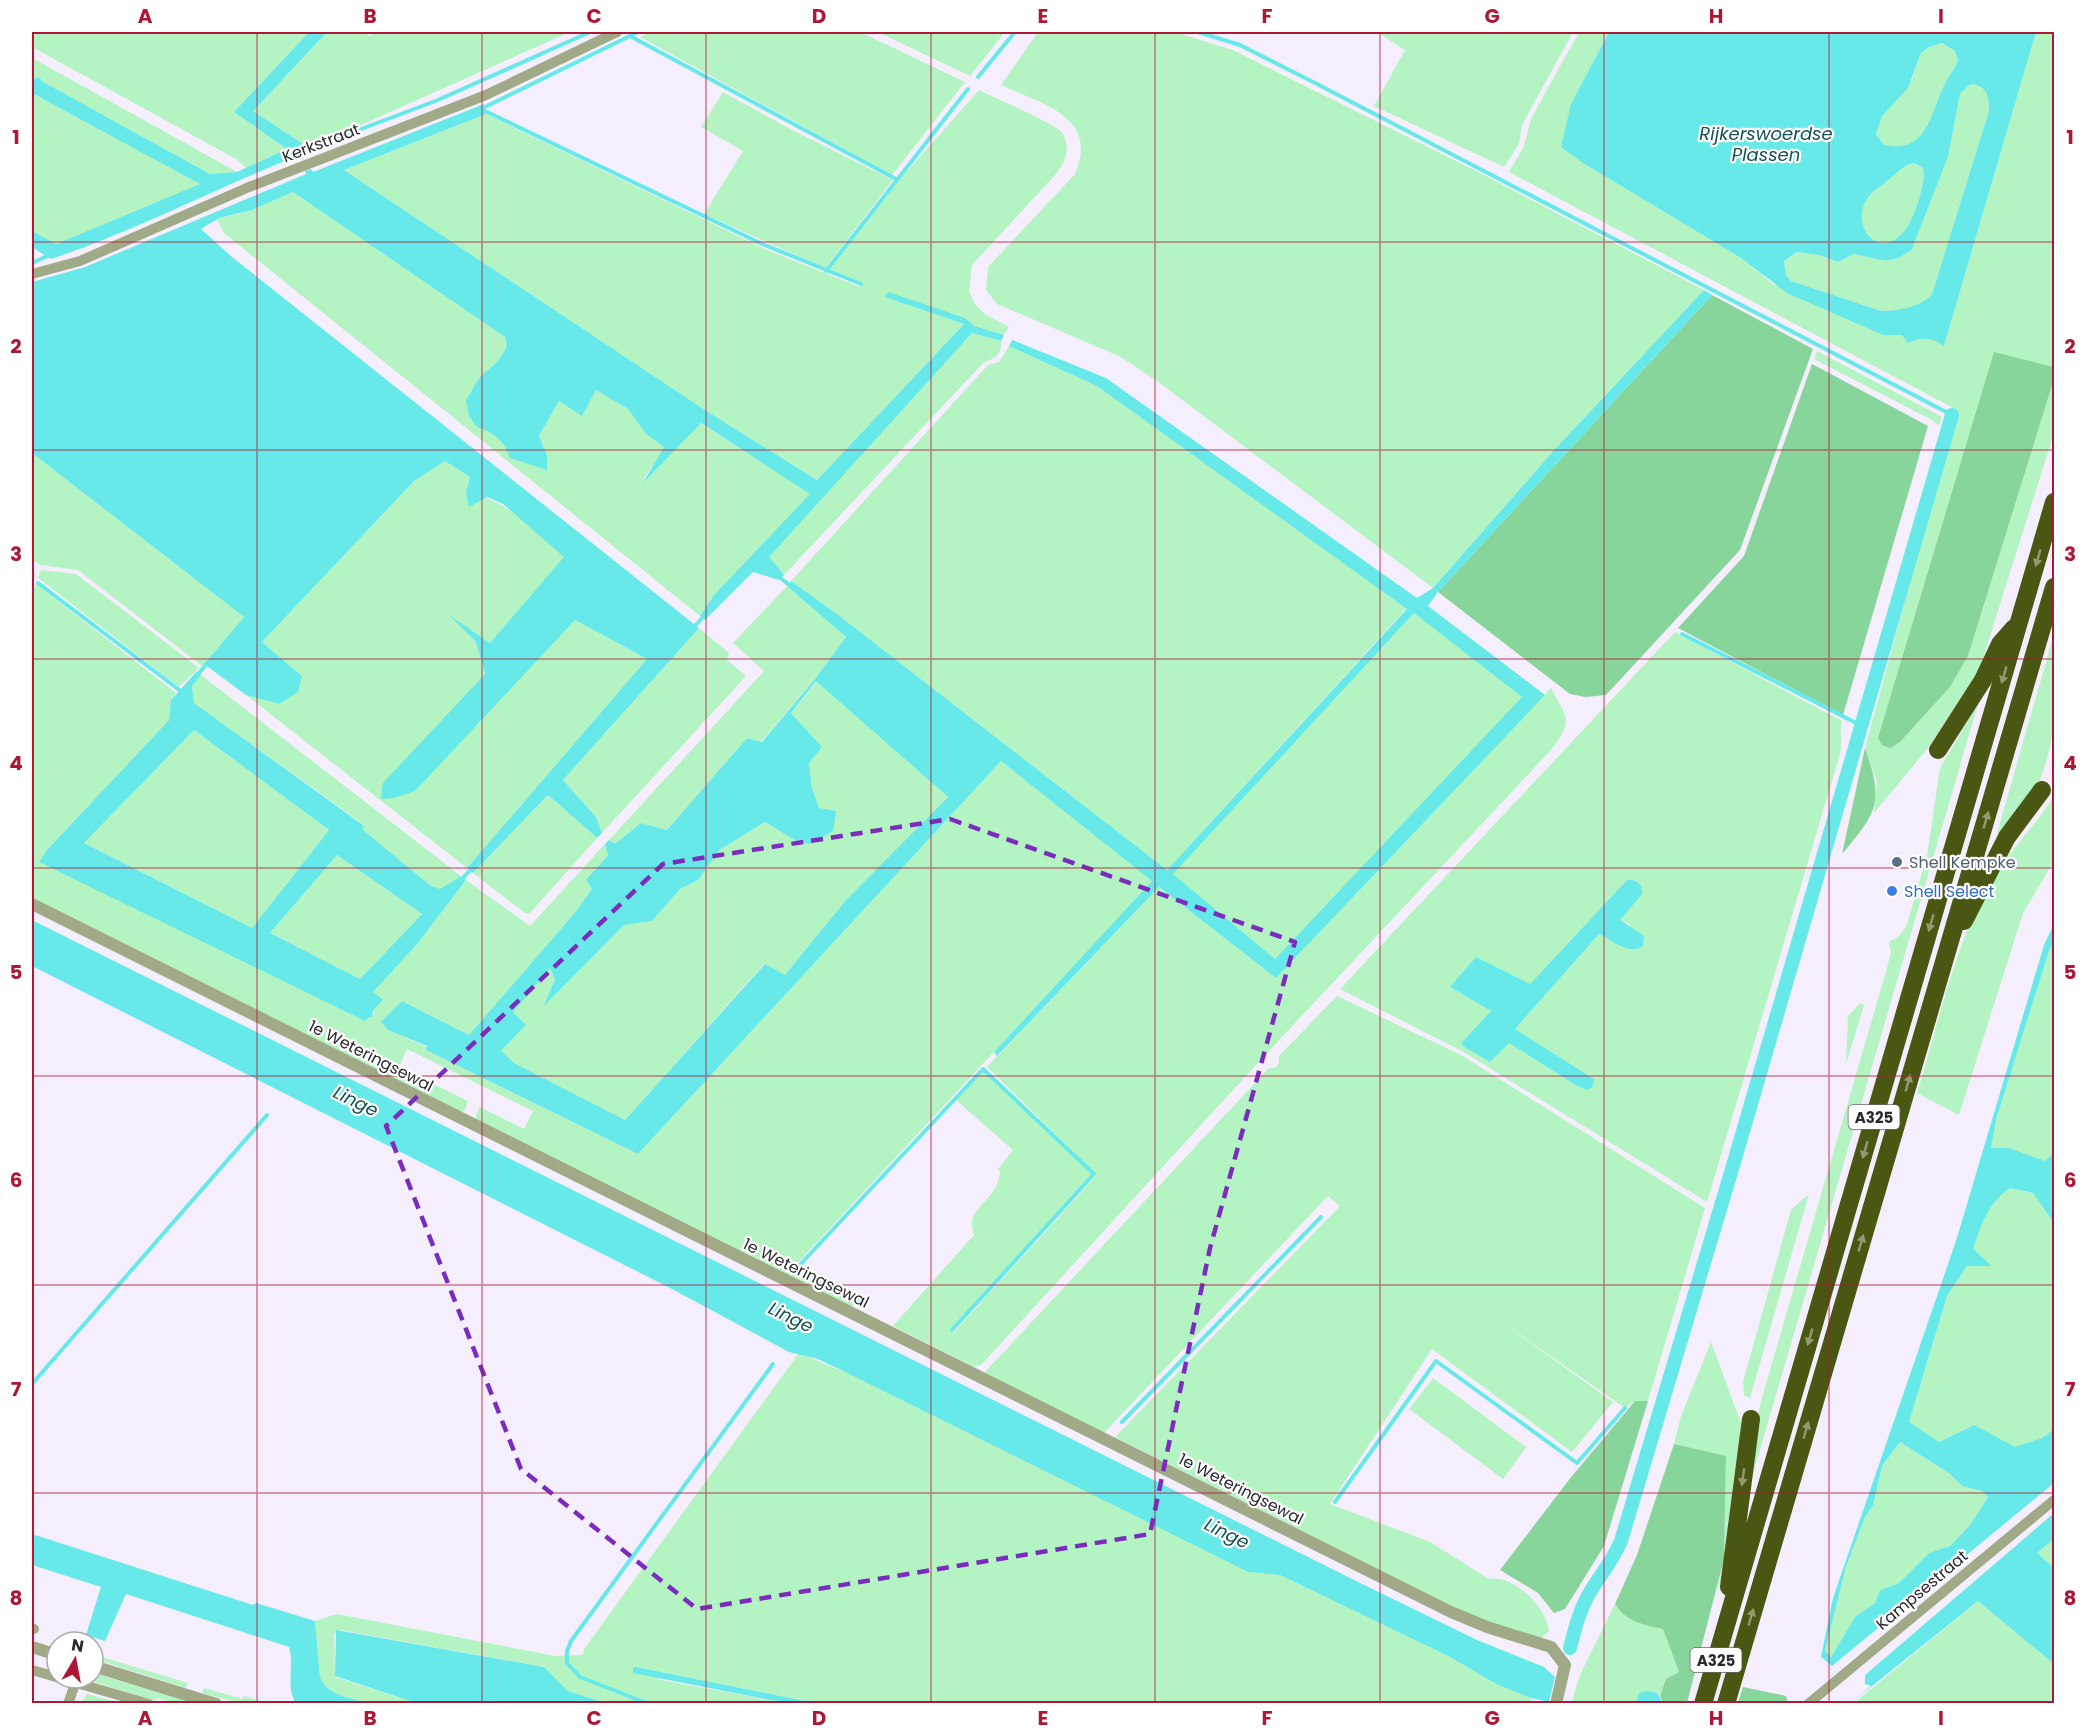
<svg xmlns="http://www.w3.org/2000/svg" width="2086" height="1735" font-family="Poppins,sans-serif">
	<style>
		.green { fill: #b4f4c2; fill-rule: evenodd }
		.forest { fill: #87d59a }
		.water { fill: #67e9ea; fill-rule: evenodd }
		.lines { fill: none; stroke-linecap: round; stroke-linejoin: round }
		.stream { stroke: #67e9ea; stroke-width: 4 }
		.canal { stroke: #67e9ea; stroke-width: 14 }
		.minor { stroke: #a0aa86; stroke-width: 10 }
		.tertiary { stroke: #a0aa86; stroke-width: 12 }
		.motorway { stroke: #495713; stroke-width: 18 }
		.oneway { fill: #929a71 }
		.marked { fill: none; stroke: #7b2cbf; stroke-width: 4.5; stroke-dasharray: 12 8; stroke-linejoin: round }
		.grid { fill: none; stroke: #ad1837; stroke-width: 1.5; stroke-opacity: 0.55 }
		.service-dot { fill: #5c6f8a; stroke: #fff; stroke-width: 2 }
		.shop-dot { fill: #3f7fe0; stroke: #fff; stroke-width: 2 }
		.labels { text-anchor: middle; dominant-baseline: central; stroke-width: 4.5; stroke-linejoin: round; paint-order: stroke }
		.shield { fill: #fff; stroke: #6a686d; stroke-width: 1.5 }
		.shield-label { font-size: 15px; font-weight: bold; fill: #2a272e }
		.street-label { font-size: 16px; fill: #2a272e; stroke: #fff }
		.service-label { font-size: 16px; fill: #4e5e75; stroke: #fff; text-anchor: start }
		.shop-label { font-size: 16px; fill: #366cbe; stroke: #fff; text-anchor: start }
		.water-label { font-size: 18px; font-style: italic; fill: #175051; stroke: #fff }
		.neatline { fill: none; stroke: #ad1837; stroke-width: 2 }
		.grid-label { font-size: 20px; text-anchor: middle; font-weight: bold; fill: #ad1837 }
	</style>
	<rect width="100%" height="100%" fill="#f5eefd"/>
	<path class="green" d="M 32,32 L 309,32 L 234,112 L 287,149 L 246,168 L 238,160 L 32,47 Z
		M 327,32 L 363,32 L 371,36 L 373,32 L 570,32 L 309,148 L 253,111 Z
		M 651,32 L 860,32 L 965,82 L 892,175 L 640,37 Z
		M 878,32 L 1005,32 L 970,76 Z
		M 1038,32 L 1174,32 L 1233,50 L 1482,174 L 1704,290 L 1556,448 L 1433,588 L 1157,381 L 1121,357 L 997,304 L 986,290 L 988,267 L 1075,174 C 1100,117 1042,104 1001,85 Z
		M 1377,32 L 1573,32 L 1522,125 L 1519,144 L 1504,167 L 1374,106 L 1405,50 Z
		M 1579,32 L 1609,32 L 1571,104 L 1583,163 L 1741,258 L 1773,284 L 1883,335 L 1902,335 L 1908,343 C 1923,337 1931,337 1944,346 L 2036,32 L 2054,32 L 2054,367 L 1994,353 L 1900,742 L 1950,687 L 1968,656 L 2054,379 L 2054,433 L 1979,671 L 1928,748 L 1874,813 L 1877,782 L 1865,748 L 1957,410 L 1509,172 L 1524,146 L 1531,119 Z
		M 1942,43 L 1955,51 L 1958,60 C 1954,71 1946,79 1942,90 C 1930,118 1925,154 1884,145 L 1876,134 L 1878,121 L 1912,79 L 1921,53 L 1929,47 Z
		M 34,59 L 237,172 L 210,174 L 42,82 L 39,77 L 32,80 Z
		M 1974,84 C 1988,88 1989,98 1989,111 L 1932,294 C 1921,307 1897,311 1881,311 L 1791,281 L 1786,276 L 1784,261 L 1798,252 L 1819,255 L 1838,262 L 1854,254 C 1879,258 1889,268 1912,249 L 1948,157 L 1960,94 L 1969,85 Z
		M 979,90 C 994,98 1056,123 1063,134 C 1071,149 1065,162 1056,174 L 972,265 L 969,291 L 975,304 L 985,314 L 1009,327 L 1004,335 L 974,326 L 965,318 L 886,297 L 964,324 L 817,480 L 705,410 L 344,170 L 486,114 L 765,249 L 860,287 L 861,282 L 830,269 L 902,177 Z
		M 723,92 L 794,131 L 893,180 L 825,268 L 704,214 L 743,151 L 701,127 Z
		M 32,93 L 201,184 L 56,244 L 32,231 Z
		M 1914,163 L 1923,168 L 1924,176 C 1906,287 1840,235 1869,196 C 1874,190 1882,185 1887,181 C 1896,174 1903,164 1914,163 Z
		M 293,192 L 505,337 L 507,346 L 499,360 L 480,377 L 489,431 L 507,446 L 510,458 L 547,469 L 547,455 L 539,436 L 559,401 L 582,415 L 596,390 L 628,409 L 646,434 L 665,447 L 642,482 L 700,423 L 811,494 L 714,595 L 700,616 L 224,233 L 217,219 L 252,210 Z
		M 972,333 L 1001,341 C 1002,356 994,358 983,363 L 784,575 L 768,557 Z
		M 1009,346 L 1097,386 L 1407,608 L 1167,870 L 837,614 L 791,581 L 988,365 L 999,362 Z
		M 1817,351 L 1942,417 L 1939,426 L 1932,420 L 1814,359 Z
		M 32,453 L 244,617 L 202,666 L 78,570 L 40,565 L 32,559 Z
		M 445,461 L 470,477 L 466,493 C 510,500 532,529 565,557 L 490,643 L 452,618 L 476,642 L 485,674 L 436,727 L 524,672 L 575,620 L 647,659 L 467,868 L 246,695 L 279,704 L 302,676 L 262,642 L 414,481 Z
		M 41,570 L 76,574 L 199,668 L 179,687 L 38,578 Z
		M 36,584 L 176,693 L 171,700 L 169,720 L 47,850 L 39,862 L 369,1017 L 372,1018 L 374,1012 L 372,992 L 418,943 L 466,880 L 530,926 L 605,844 L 608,855 L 586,880 L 592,889 L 573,915 L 469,1035 L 402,1001 L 384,1024 L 388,1030 L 427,1047 L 426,1050 L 638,1154 L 1001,761 L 1153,881 L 792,1269 L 858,1304 L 849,1307 L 477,1121 L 476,1115 L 480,1107 L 524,1129 L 533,1111 L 407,1049 L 399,1067 L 468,1101 L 465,1110 L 461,1113 L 32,898 L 32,593 Z
		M 787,586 L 846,637 L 815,679 L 761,742 L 747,738 L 667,830 L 641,823 L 615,844 L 609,840 L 764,671 L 733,643 Z
		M 1414,613 L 1523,697 L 1275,959 L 1172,874 Z
		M 699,628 L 729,653 L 727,660 L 746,676 L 602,833 L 596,817 L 563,780 Z
		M 1675,632 L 1842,721 C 1839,732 1843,742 1840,754 L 1707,1202 L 1462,1051 L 1340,989 ZM 1627,880 L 1635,880 L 1640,885 L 1620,920 L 1630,925 L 1617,944 L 1599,934 L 1515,1029 L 1594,1079 L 1593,1086 L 1589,1089 L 1577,1086 L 1509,1043 L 1462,1042 L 1491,1011 L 1450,987 L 1530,984 Z
		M 2054,634 C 2054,685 2060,739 2037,786 C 2028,804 2009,821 1996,837 Z
		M 201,675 L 461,876 L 440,890 L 431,886 L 363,830 L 363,824 L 194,703 L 192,686 Z
		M 817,681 L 948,797 L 846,900 L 785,975 L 764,964 L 625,1120 L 514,1063 L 501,1051 L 526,1025 L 512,1012 L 550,967 L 555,978 L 545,1005 L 624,925 L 652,921 L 680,889 L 698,880 L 719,849 L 765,822 L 796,841 L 819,808 L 812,788 L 809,763 L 822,747 L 791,713 Z
		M 1551,688 C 1567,718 1574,720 1551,750 L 1266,1054 L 982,1364 L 974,1367 L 893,1326 L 974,1235 C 966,1213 983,1207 994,1190 C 998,1185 999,1178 1000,1172 L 998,1169 L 1013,1150 L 956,1100 L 983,1071 L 1092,1174 L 950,1332 L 954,1332 L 1097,1175 L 987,1067 L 1159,887 L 1276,978 Z
		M 1978,704 L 1750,1484 L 1753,1441 L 1761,1401 L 1887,968 L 1891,952 L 1889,942 L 1899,936 L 1906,927 L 1927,856 L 1940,768 Z
		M 194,730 L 329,830 L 252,928 L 84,843 Z
		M 548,795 L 597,838 L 530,913 L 525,913 L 473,873 Z
		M 2054,796 L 2054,861 L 2023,913 L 1959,1115 L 1917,1093 C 1937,1029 1954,947 1987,889 C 2005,855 2034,828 2054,796 Z
		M 337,855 L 422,914 L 360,979 L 270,933 Z
		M 2054,940 L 2054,1153 L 2045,1162 L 2009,1148 L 1991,1148 L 1996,1120 L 2049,951 Z
		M 1337,996 L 1461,1055 L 1705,1208 L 1648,1401 L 1635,1401 L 1625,1408 L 1499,1320 L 1613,1402 L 1572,1452 L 1432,1349 L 1330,1504 L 1430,1542 L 1489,1579 C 1514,1574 1547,1608 1549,1631 L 1539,1640 L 1482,1621 L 1115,1437 L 1340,1206 L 1328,1196 L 1104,1433 L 987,1375 L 985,1372 L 1269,1068 L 1275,1068 L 1279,1063 L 1279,1056 Z
		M 1860,1003 L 1864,1005 L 1846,1064 L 1848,1016 Z
		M 2010,1188 L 2033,1193 L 2054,1223 L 2054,1429 L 2042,1438 L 2015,1448 L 1974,1425 L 1939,1442 L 1909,1422 L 1947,1296 L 1967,1266 L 1991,1265 L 1972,1249 C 1981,1225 1988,1203 2010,1188 Z
		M 1809,1194 L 1750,1398 L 1744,1395 L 1743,1382 L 1791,1210 Z
		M 1711,1342 L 1741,1423 L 1731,1547 L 1716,1598 L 1724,1559 L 1726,1457 L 1674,1444 L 1681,1416 Z
		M 799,1353 L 847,1373 L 1248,1572 L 1280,1575 L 1448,1656 L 1496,1684 L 1532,1698 L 1530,1704 L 834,1704 L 800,1700 L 636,1667 L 661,1680 L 786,1703 L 605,1703 L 568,1691 L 544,1667 L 340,1630 L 334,1634 L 335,1677 L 416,1703 C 387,1703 334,1708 320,1677 L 315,1621 L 337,1614 L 555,1656 L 583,1655 L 584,1649 Z
		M 1433,1378 L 1526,1447 L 1503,1479 L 1409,1409 Z
		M 1900,1442 L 1950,1474 L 1962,1486 L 1982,1491 L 1988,1497 L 1970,1525 L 1950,1546 L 1929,1553 L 1899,1583 L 1880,1590 L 1875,1603 L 1855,1617 L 1831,1657 L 1825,1651 L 1846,1567 L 1865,1517 L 1873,1506 L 1882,1466 Z
		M 2054,1539 L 2054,1568 L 2037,1553 Z
		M 1978,1601 L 2054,1664 L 2054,1703 L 1853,1704 Z
		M 1615,1604 C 1626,1622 1644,1625 1663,1629 L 1679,1672 L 1666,1679 L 1660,1696 L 1657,1693 L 1639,1693 L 1636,1703 L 1571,1704 L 1580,1675 Z
		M 102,1657 L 188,1683 L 186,1688 L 101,1661 Z
		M 97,1675 L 100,1675 L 194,1703 L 177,1703 L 157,1698 L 156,1701 L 94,1682 Z
		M 204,1688 L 243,1699 L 244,1696 L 268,1703 L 239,1703 L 202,1693 Z
		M 87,1694 L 116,1702 L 116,1703 L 81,1703 Z"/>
	<path class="forest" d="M 1712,295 L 1813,349 L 1740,550 L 1606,695 L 1586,697 L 1570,694 L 1438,592 Z
		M 1994,352 L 2054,367 L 2054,379 L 1968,656 L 1950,687 L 1900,742 L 1890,748 L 1882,745 L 1878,738 Z
		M 1812,364 L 1928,426 L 1843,715 L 1678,628 L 1744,556 Z
		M 1865,748 C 1884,802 1878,811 1842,854 Z
		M 1635,1401 L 1648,1401 L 1604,1546 L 1565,1609 L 1554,1613 L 1538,1593 L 1500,1570 L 1572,1476 Z
		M 1674,1444 L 1726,1456 L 1724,1559 L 1687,1703 L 1663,1703 L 1660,1696 L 1666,1679 L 1679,1672 L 1663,1629 C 1644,1625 1626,1622 1615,1604 L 1637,1555 Z
		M 1743,1687 L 1786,1696 L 1788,1703 L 1738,1703 Z"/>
	<path class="water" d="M 309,32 L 327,32 L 253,111 L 309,148 L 305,157 L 300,159 L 298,156 C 215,188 136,231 51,259 L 32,247 L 32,231 L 56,244 L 200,184 L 32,93 L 32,80 L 39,77 L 43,82 L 210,174 L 237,172 L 287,149 L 234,112 Z
		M 1609,32 L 2036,32 L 1944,346 C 1931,337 1922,337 1908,343 L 1902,335 L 1883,335 L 1787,293 L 1741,258 L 1583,163 L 1561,147 L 1571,104 ZM 1942,43 L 1955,51 L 1958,60 C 1954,71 1946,79 1942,90 C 1930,117 1925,154 1884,145 L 1876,134 L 1882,116 L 1908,88 L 1921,53 L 1929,47 ZM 1974,84 C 1988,88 1989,98 1989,111 L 1932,294 C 1921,307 1897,311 1881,311 L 1791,281 L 1786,275 L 1784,261 L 1797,252 L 1819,255 L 1838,262 L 1854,254 C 1879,258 1889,268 1912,249 L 1948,157 L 1960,94 L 1969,85 ZM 1914,163 L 1923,168 L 1924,176 C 1906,287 1840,235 1869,196 C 1874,190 1882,186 1887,181 C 1896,175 1903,164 1914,163 Z
		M 484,104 L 486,114 L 344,170 L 705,410 L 817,480 L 964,324 L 885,297 L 888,292 L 965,318 L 974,326 L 1004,335 L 1001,341 L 972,333 L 769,557 L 784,575 L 779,580 L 753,572 L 705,620 L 700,616 L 714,595 L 810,494 L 701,423 L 643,483 L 664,447 L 646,434 L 628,409 L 596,390 L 582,416 L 559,401 L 539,436 L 547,455 L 547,470 L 510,458 C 505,441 493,432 477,427 L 469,416 L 466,400 L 480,377 L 499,360 L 507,346 L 505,337 L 293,192 L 252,210 L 219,218 L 201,229 L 232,257 L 699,628 L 563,780 L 596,817 L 602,833 L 597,838 L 548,795 L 473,873 L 467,868 L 647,659 L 575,620 L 415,791 L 394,798 L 381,799 L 383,783 L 485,674 L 476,642 L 449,615 L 490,643 L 564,557 L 503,504 L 487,497 L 469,507 L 466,493 L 470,477 L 445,461 L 414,481 L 262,642 L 302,676 L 298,692 L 279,704 L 246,695 L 204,664 L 244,617 L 32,453 L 32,282 L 85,267 L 306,174 L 305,171 L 311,169 L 313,172 Z
		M 1704,290 L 1712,295 L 1438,592 L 1428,606 L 1545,695 L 1276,978 L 1159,887 L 997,1056 L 994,1052 L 1152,881 L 1001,761 L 638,1154 L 426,1050 L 427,1046 L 388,1030 L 381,1022 L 402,1001 L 469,1035 L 573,915 L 592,889 L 586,880 L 608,855 L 605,844 L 609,840 L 615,844 L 641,823 L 667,830 L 747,738 L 762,742 L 815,679 L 846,637 L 787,586 L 791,581 L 837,614 L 1167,870 L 1407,609 L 1097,386 L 1009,346 L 1012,340 L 1106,378 L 1417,598 L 1433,588 L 1556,448 ZM 1414,613 L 1522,697 L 1275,959 L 1173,874 ZM 816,681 L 948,797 L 846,900 L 785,975 L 765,964 L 625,1120 L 514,1063 L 501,1051 L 526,1025 L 513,1012 L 550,968 L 555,979 L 544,1006 L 624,925 L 652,921 L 680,889 L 698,880 L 719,850 L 765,822 L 796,841 L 811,844 L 833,831 L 836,811 L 819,808 L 812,788 L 809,763 L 822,747 L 791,713 Z
		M 197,671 L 201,675 L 192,686 L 194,703 L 363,825 L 363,830 L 431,886 L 440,889 L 461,876 L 466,880 L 418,943 L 373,992 L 383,1000 L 373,1010 L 372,1018 L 369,1017 L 365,1021 L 39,862 L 47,850 L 169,720 L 171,700 ZM 194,730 L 329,830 L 252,928 L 84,843 ZM 337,855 L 422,914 L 360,979 L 270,933 Z
		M 1627,880 C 1636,879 1643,884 1642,894 L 1620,920 L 1644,936 L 1643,946 C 1630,956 1611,940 1599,934 L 1515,1029 L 1594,1079 L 1593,1086 L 1588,1090 L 1577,1086 L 1509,1043 L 1490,1062 L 1463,1046 L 1462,1042 L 1491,1011 L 1450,987 L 1476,957 L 1530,984 Z
		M 32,920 L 1350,1578 L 1477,1640 L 1544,1667 L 1555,1677 L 1549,1702 L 1531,1698 L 1496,1684 L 1448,1656 L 1280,1575 L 1248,1572 L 847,1373 L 818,1359 L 789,1352 L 672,1289 L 32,966 Z
		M 2054,924 L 2054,940 L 2049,951 L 1996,1120 L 1991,1148 L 2009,1148 L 2045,1161 L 2054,1153 L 2054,1223 L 2033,1193 L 2010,1188 C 1988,1203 1981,1225 1973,1249 L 1992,1266 L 1967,1266 L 1947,1296 L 1909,1422 L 1939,1442 L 1974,1425 L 2015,1447 L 2042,1438 L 2054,1429 L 2054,1483 L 1832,1666 L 1821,1657 L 1833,1598 L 1956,1241 L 2044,945 ZM 1900,1442 L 1950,1474 L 1962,1486 L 1982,1491 L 1988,1497 L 1970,1525 L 1950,1546 L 1929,1553 L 1899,1583 L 1880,1590 L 1875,1603 L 1855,1617 L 1831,1657 L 1825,1651 L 1846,1567 L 1865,1517 L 1873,1506 L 1882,1466 Z
		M 2054,1513 L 2054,1539 L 2037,1553 L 2054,1568 L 2054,1664 L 1978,1601 L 1851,1703 L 1871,1686 L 1865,1684 L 1865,1675 Z
		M 32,1534 L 253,1605 L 256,1603 L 315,1621 L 320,1677 C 328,1696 350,1698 368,1703 L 296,1703 C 285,1688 295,1665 289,1647 L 126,1594 L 105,1641 L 86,1635 L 101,1587 L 32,1565 Z
		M 336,1630 L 544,1667 L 568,1691 L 605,1703 L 416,1703 L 335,1676 Z
		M 636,1667 L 800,1700 L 834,1703 L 786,1703 L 633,1673 L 633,1668 Z
		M 1647,1691 L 1657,1693 L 1663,1703 L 1636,1703 L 1639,1693 Z"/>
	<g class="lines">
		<path class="stream" d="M 1198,32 L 1240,45 L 1319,85 L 1952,415
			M 630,36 L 896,179
			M 978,77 L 1015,32
			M 483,108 L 638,32
			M 483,110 L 760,243 L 861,284
			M 303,151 L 438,100 L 590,32
			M 32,263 L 52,254
			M 826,271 L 968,89
			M 779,577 L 792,587
			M 38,583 L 182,692
			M 692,629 L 706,614
			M 1682,634 L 1862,726
			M 197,676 L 207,663
			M 461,880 L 472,868
			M 858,1301 L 796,1269 L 983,1069 L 1094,1174 L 952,1330
			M 32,1384 L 267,1115
			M 1122,1422 L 1321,1217
			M 1335,1502 L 1436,1361 L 1577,1463 L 1625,1408
			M 649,1704 L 580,1677 L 567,1663 L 567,1651 L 571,1641 L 773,1364"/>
		<path class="canal" d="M 1570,1648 C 1575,1629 1579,1611 1589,1594 C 1600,1575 1612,1562 1621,1541 L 1732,1169 L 1952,415"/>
		<path class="minor" d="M 32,274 L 80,261 L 249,187 L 486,95 L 617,32
			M 32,1628 L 34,1629
			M 32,1670 L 149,1704
			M 68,1704 L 77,1678
			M 1808,1704 L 2054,1500"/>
		<path class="tertiary" d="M 32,904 L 1451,1612 L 1487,1627 L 1551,1647 L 1565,1665 L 1556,1704
			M 32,1647 L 57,1655
			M 93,1666 L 216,1704"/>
		<path class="motorway" d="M 1938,750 L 1983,680 L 2000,644 L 2014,628
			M 1964,921 L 2007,837 L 2042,790
			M 1729,1587 L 1751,1419
			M 1703,1704 L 2054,502
			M 1726,1704 L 2054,587"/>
	</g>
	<defs><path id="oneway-solid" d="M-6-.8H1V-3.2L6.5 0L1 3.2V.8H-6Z" transform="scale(1.5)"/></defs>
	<g class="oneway">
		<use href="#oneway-solid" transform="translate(2038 558) rotate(106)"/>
		<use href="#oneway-solid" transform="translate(2004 675) rotate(106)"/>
		<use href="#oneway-solid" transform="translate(1986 820) rotate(-74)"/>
		<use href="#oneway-solid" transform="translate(1931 923) rotate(106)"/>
		<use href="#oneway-solid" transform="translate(1908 1083) rotate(-74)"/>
		<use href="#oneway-solid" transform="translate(1865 1150) rotate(106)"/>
		<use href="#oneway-solid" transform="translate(1861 1243) rotate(-74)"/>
		<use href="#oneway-solid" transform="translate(1810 1337) rotate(106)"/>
		<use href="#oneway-solid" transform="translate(1806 1430) rotate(-74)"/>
		<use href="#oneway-solid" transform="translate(1743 1477) rotate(98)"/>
		<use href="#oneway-solid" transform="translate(1751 1617) rotate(-74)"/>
	</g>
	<path class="marked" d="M 950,819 L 1295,942 L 1210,1248 L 1150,1534 L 697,1609 L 521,1469 L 386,1126 L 663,864 Z"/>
	<path class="grid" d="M 257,32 L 257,1704M 482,32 L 482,1704M 706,32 L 706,1704M 931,32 L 931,1704M 1155,32 L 1155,1704M 1380,32 L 1380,1704M 1604,32 L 1604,1704M 1829,32 L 1829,1704M 32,242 L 2054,242M 32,450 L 2054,450M 32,659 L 2054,659M 32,868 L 2054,868M 32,1076 L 2054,1076M 32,1285 L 2054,1285M 32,1493 L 2054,1493"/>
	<circle class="service-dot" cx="1897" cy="862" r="6"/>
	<circle class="shop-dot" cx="1892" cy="891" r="6"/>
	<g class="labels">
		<g class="shield">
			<rect x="1848.5" y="1105" width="51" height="24" rx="4.5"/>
			<rect x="1690.5" y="1648" width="51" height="24" rx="4.5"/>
		</g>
		<g class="shield-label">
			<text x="1874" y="1117">A325</text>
			<text x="1716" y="1660">A325</text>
		</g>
		<g class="street-label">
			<text transform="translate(321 143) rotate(-21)">Kerkstraat</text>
			<text transform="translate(371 1056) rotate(27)">1e Weteringsewal</text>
			<text transform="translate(806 1273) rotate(26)">1e Weteringsewal</text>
			<text transform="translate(1241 1489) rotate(27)">1e Weteringsewal</text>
			<text transform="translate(1922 1590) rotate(-40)">Kampsestraat</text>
		</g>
		<g class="service-label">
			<text x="1909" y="862">Shell Kempke</text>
		</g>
		<g class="shop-label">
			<text x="1904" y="891">Shell Select</text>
		</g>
		<g class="water-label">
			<text x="1766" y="133">Rijkerswoerdse<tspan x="1766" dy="21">Plassen</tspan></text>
			<text transform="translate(356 1101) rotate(26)">Linge</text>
			<text transform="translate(791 1317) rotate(26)">Linge</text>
			<text transform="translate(1227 1533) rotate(26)">Linge</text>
		</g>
	</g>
	<rect width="2086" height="1735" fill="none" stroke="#ffffff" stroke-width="66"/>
	<g transform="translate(75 1660) rotate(10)"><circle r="28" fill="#ffffff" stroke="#aaa9ab" stroke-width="1.5"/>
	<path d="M0-4.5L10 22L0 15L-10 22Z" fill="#ad1837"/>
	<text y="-9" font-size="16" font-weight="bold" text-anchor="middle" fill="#2a272e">N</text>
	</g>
	<rect x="33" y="33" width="2020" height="1669" class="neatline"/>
	<g class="grid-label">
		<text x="145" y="23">A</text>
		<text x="370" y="23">B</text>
		<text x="594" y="23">C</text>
		<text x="819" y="23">D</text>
		<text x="1043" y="23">E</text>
		<text x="1267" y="23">F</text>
		<text x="1492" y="23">G</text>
		<text x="1716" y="23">H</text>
		<text x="1941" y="23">I</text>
		<text x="16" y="144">1</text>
		<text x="2070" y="144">1</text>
		<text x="16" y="353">2</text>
		<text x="2070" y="353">2</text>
		<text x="16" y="561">3</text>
		<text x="2070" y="561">3</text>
		<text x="16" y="770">4</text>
		<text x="2070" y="770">4</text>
		<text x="16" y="979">5</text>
		<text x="2070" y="979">5</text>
		<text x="16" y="1187">6</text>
		<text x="2070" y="1187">6</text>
		<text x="16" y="1396">7</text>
		<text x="2070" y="1396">7</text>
		<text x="16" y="1605">8</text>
		<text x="2070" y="1605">8</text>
		<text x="145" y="1725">A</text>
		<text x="370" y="1725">B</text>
		<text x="594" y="1725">C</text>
		<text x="819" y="1725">D</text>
		<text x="1043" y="1725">E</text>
		<text x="1267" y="1725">F</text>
		<text x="1492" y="1725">G</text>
		<text x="1716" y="1725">H</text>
		<text x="1941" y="1725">I</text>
	</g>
</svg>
